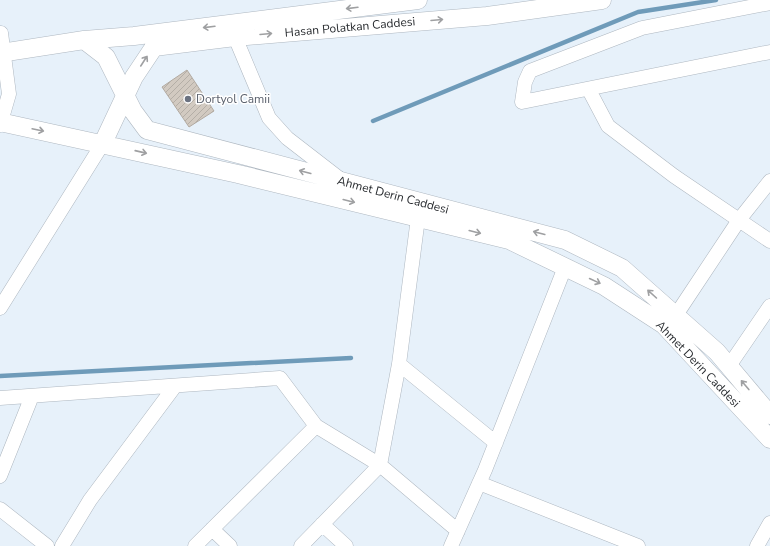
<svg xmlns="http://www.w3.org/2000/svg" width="770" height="546" font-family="'Nunito Sans',sans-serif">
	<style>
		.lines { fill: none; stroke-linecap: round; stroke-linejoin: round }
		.stream { stroke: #6f9bb9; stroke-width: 4.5 }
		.building { fill: url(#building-hatch); stroke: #b2aaa1 }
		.minor-casing { stroke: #aeb7c0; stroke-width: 15 }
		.major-casing { stroke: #aeb7c0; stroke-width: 19 }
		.minor { stroke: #fff; stroke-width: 14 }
		.major { stroke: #fff; stroke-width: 18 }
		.oneway { stroke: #9fa0a2 }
		.worship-dot { fill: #6b7280; stroke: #fff; stroke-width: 1.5 }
		.labels { text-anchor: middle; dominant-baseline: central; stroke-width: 3; stroke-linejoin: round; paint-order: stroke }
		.street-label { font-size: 12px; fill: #292c30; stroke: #fff }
		.worship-label { font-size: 12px; fill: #5b616d; stroke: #fff; text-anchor: start }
	</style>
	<defs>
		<pattern id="building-hatch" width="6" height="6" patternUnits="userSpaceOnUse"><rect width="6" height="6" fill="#d2cac1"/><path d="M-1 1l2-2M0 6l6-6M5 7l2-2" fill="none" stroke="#b4aea6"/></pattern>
	</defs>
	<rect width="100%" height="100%" fill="#e7f1fa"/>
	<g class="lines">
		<path class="stream" d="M 373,121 L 638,12 L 716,0
			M 0,376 L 351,358"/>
	</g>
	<path class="building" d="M 187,70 L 214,111 L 189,127 L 162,87 Z"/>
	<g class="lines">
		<defs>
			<path id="minor" d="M 770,3 L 642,28 L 530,71 L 525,82 L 522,102 L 770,52
				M 235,37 L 269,118 L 287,138 L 340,179
				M 589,90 L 608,126 L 674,176 L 770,241
				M 0,125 L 9,94 L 1,33
				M 418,218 L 399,364 L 380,465 L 458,531
				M 0,308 L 103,143
				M 676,315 L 739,220 L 770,181
				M 399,364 L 496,443
				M 729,366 L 770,306
				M 0,398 L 280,378 L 316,426
				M 0,476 L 32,396
				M 479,483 L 638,546
				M 0,509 L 47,546
				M 322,524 L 346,546
				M 212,529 L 230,546
				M 62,546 L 90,500 L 175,386
				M 195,546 L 316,426 L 380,465 L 301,546
				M 451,546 L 485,470 L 565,267
				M 757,546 L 770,523"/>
			<path id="major" d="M 84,40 L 134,36 L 418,0
				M 0,53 L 84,40 L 106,57 L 133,111 L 147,130 L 565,240 L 622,268 L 717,352 L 770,415
				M 0,122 L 238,174 L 509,240 L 604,286 L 664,325 L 770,439
				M 103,143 L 134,77 L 154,47 L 235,37 L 487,16 L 602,0"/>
		</defs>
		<use href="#minor" class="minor-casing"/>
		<use href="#major" class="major-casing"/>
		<use href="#minor" class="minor"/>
		<use href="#major" class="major"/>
	</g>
	<defs><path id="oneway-shaft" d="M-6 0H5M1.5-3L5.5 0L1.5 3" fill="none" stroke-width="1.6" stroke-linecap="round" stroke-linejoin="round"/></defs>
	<g class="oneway">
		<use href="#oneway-shaft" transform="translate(352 8) rotate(173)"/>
		<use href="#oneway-shaft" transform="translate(437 20) rotate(-5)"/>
		<use href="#oneway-shaft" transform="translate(209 27) rotate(173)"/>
		<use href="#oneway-shaft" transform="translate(266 34) rotate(-5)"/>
		<use href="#oneway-shaft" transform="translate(144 61) rotate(-57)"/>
		<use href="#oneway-shaft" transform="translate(38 130) rotate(12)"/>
		<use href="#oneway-shaft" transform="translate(141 152) rotate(13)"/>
		<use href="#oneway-shaft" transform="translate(305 172) rotate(-165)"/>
		<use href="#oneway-shaft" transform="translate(349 201) rotate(14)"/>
		<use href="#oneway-shaft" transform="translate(475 232) rotate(14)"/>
		<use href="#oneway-shaft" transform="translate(539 233) rotate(-165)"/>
		<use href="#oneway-shaft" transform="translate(595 281) rotate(25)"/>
		<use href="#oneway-shaft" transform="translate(652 294) rotate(-138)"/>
		<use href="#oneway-shaft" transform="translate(745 385) rotate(-130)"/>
	</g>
	<circle class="worship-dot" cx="188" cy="99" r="4"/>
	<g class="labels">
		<g class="street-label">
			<text transform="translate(350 27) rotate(-5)">Hasan Polatkan Caddesi</text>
			<text transform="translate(393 195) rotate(15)">Ahmet Derin Caddesi</text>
			<text transform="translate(698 364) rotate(46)">Ahmet Derin Caddesi</text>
		</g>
		<g class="worship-label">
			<text x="196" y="99">Dortyol Camii</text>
		</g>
	</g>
</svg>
